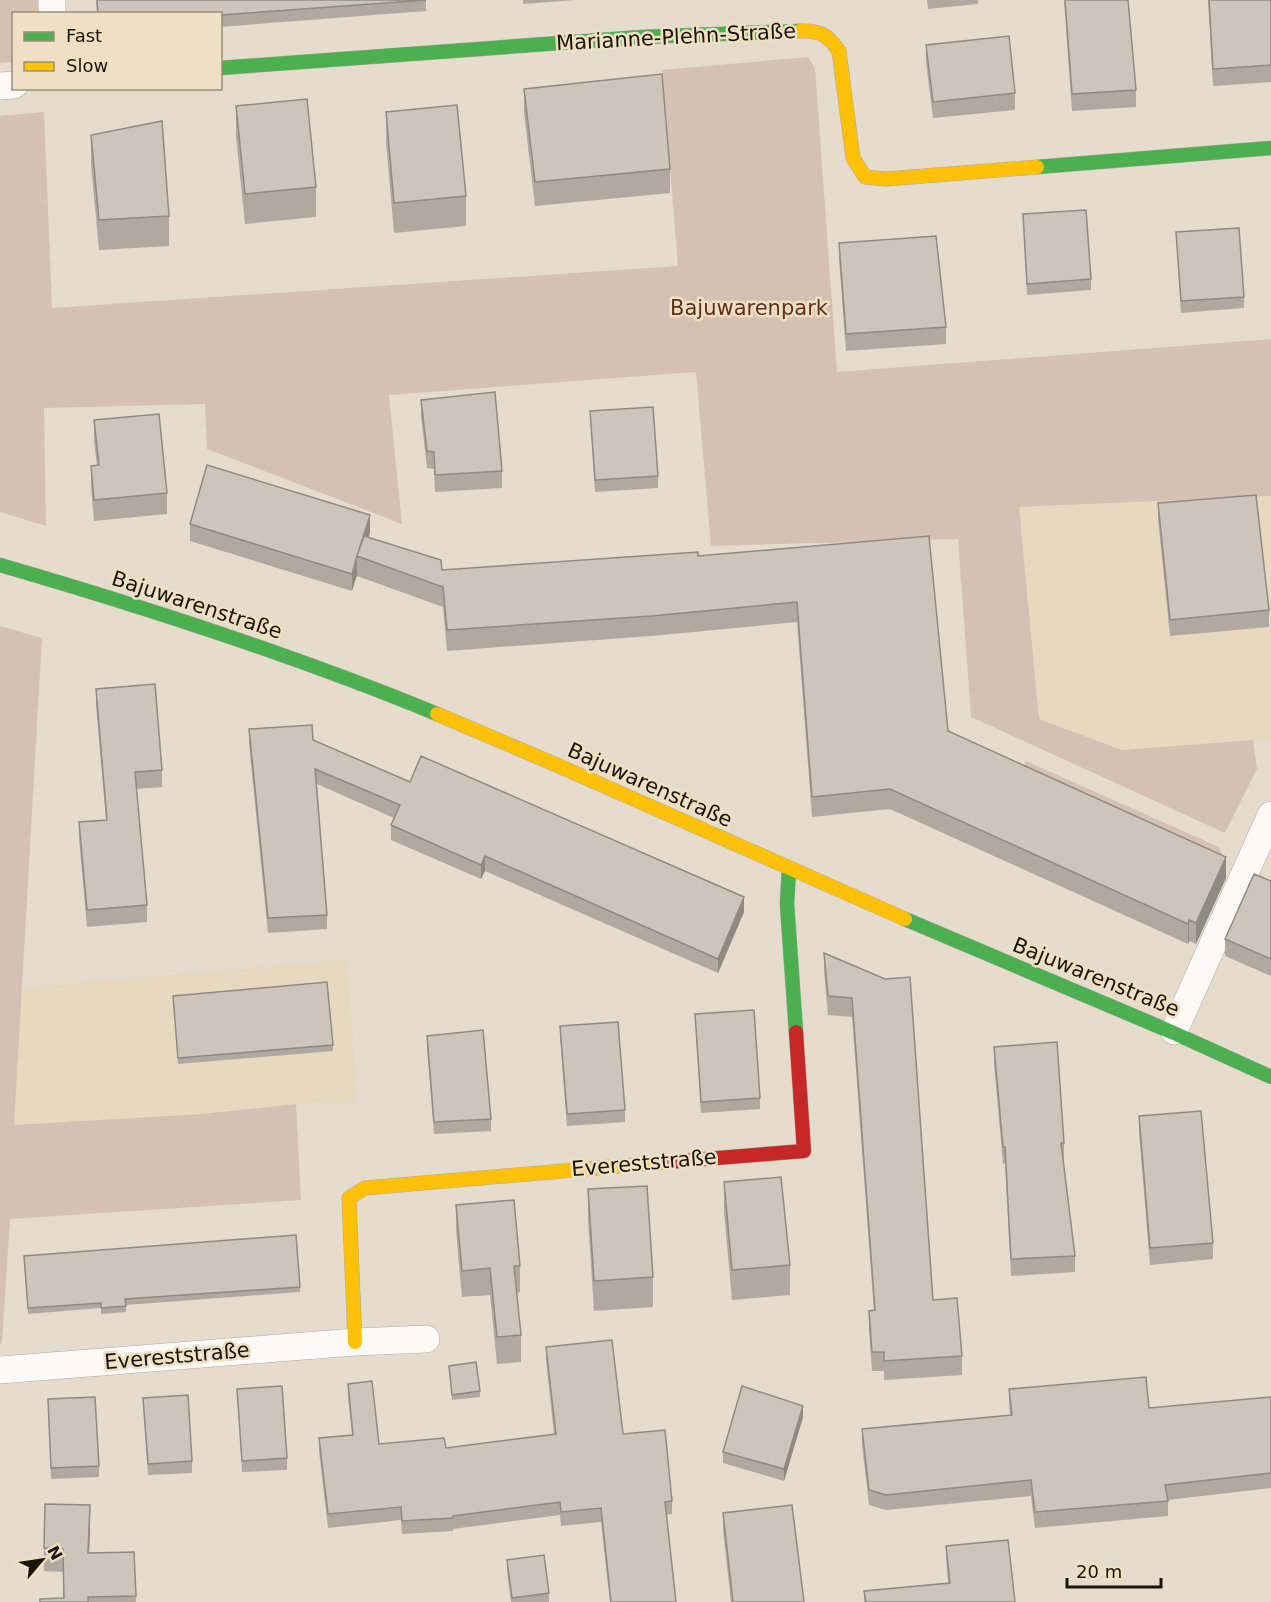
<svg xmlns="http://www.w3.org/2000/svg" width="1271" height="1602" font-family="'DejaVu Sans',sans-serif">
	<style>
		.built { fill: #e7d9bf }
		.green { fill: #d4c1b4 }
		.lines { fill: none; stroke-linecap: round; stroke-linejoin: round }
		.street-casing { stroke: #b0a99d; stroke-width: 28 }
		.fast-casing { stroke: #b0a99d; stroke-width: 15 }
		.slow-casing { stroke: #b0a99d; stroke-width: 15 }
		.jam-casing { stroke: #b0a99d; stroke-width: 15 }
		.street { stroke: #fbfaf8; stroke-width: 27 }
		.fast { stroke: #4caf50; stroke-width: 14 }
		.slow { stroke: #ffc107; stroke-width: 14 }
		.jam { stroke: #c62828; stroke-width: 14 }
		.wall { fill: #b1a9a0 }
		.shaded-wall { fill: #908a82 }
		.building { fill: #cec5ba; stroke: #908a82; stroke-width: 1.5 }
		.labels { text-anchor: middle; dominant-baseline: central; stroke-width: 5; stroke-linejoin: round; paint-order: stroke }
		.street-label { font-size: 21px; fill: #1a150a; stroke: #efe0c3 }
		.park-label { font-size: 21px; fill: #5f301c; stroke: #efe0c3 }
	</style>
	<rect width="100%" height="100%" fill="#e5dccd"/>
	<path class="built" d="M 1271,496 L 1271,739 L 1122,750 L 1039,719 L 1018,507 Z
		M 347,960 L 357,1101 L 296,1104 L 202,1114 L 14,1126 L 21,988 Z"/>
	<path class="green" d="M 0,0 L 38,0 L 38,13 L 14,14 L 13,62 L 0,63 Z
		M 808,57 L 815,68 L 837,372 L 1271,339 L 1271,496 L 1019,507 L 1039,719 L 1122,750 L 1253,740 L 1257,769 L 1225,833 L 971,717 L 958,539 L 711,546 L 696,372 L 389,395 L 402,524 L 207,449 L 205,404 L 44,408 L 46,526 L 0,512 L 0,116 L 44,112 L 52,308 L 678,266 L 662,70 Z
		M 0,626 L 42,638 L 14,1125 L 202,1114 L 296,1104 L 301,1200 L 10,1219 L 2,1343 L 0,1344 Z
		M 1026,761 L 1219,847 L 1224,858 L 1016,782 Z"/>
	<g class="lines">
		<defs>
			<path id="street" d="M 52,0 L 52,14
				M 0,86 L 14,85
				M 1174,1031 L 1271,815
				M 0,1370 L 355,1342 L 426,1339"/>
			<path id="fast" d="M 220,68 L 642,37 L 800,31
				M 1037,167 L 1271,148
				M 0,565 C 148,608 294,655 437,714
				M 789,868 L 787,904 L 796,1032
				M 905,919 L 1174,1033 L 1271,1077"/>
			<path id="slow" d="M 800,31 C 820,30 828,35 839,51 L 853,158 L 865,177 L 886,179 L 1037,167
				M 437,714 L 559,766 L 905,919
				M 355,1342 L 349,1198 L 365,1188 L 668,1162"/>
			<path id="jam" d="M 668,1162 L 804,1151 L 796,1032"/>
		</defs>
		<use href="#street" class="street-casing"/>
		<use href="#fast" class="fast-casing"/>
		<use href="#slow" class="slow-casing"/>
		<use href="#jam" class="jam-casing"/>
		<use href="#street" class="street"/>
		<use href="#fast" class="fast"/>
		<use href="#slow" class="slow"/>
		<use href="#jam" class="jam"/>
	</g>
	<path class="wall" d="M 96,0 L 426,0 L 426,11 L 220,27 L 220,14 L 97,14 Z
		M 523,0 L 575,0 L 523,4 Z
		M 927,0 L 978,0 L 978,4 L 928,9 Z
		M 1064,0 L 1128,0 L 1136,90 L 1136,107 L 1072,111 Z
		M 1208,0 L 1271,0 L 1271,82 L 1213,86 Z
		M 926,45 L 1015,93 L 1015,110 L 933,118 L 926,62 Z
		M 524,89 L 670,169 L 670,193 L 535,206 L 524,113 Z
		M 236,106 L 316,187 L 316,217 L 245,224 L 236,136 Z
		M 386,112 L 466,196 L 466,226 L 394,233 L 386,142 Z
		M 91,135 L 169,216 L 169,246 L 99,250 L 91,165 Z
		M 1023,214 L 1091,279 L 1091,290 L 1027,295 Z
		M 1176,232 L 1244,297 L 1244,308 L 1181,313 Z
		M 839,243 L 946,327 L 946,344 L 846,351 L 839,259 Z
		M 421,400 L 502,471 L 502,488 L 435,492 L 434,469 L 427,468 L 421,416 Z
		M 590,411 L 658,476 L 658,488 L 595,492 Z
		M 94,420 L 167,493 L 167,514 L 94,521 L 91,487 L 91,466 L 97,465 L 94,442 Z
		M 1158,503 L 1269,610 L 1269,627 L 1170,636 L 1158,519 Z
		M 190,524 L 370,532 L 369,537 L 442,570 L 698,556 L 929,536 L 948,731 L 1226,878 L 1196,944 L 1189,941 L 1188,944 L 890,809 L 812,817 L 797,622 L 651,636 L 447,651 L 443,607 L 357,576 L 357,575 L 352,591 L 190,541 Z
		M 96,689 L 162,770 L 162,787 L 136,789 L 147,905 L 147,922 L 87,927 L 79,839 L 79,822 L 106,820 L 96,705 Z
		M 249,729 L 313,740 L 410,782 L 744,912 L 718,973 L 485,871 L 481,879 L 391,840 L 391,825 L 394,818 L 317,784 L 327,915 L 327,929 L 268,933 L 249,744 Z
		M 1271,881 L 1271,976 L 1225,956 L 1225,939 Z
		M 824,953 L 885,979 L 933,1300 L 962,1356 L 962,1375 L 884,1380 L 884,1371 L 872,1371 L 869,1330 L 869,1311 L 874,1311 L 852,1017 L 828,1015 L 824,971 Z
		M 173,996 L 333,1045 L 333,1051 L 178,1064 Z
		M 695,1014 L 760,1098 L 760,1109 L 701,1113 Z
		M 560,1026 L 625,1110 L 625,1122 L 567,1126 L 560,1037 Z
		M 427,1036 L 491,1119 L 491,1131 L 434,1134 L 427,1047 Z
		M 994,1047 L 1064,1143 L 1064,1160 L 1063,1160 L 1075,1256 L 1075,1272 L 1011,1276 L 1005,1163 L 1003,1164 L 994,1064 Z
		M 1139,1116 L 1213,1243 L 1213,1259 L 1150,1265 L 1139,1133 Z
		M 724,1182 L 790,1265 L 790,1295 L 732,1300 L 724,1212 Z
		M 588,1189 L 653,1277 L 653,1307 L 594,1311 L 588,1219 Z
		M 456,1205 L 520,1266 L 520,1292 L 517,1293 L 521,1335 L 521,1362 L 497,1364 L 490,1295 L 462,1297 L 456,1231 Z
		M 24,1262 L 300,1287 L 300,1292 L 126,1305 L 126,1312 L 101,1314 L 101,1308 L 28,1314 Z
		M 546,1347 L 623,1434 L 672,1501 L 672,1514 L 666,1515 L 676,1602 L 610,1602 L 601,1522 L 561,1526 L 560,1515 L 453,1529 L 453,1531 L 402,1534 L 401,1520 L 328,1528 L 319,1451 L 319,1438 L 352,1435 L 348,1397 L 348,1384 L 379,1444 L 446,1448 L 554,1435 L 546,1360 Z
		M 449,1366 L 480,1391 L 480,1397 L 452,1400 Z
		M 237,1389 L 287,1458 L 287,1470 L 242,1472 Z
		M 1009,1389 L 1149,1408 L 1271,1397 L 1271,1488 L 1168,1500 L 1168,1516 L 1035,1528 L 1031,1496 L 886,1510 L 869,1505 L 862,1445 L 862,1429 L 1010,1415 L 1009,1404 Z
		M 143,1398 L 192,1461 L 192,1473 L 148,1475 Z
		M 48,1399 L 99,1466 L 99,1477 L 51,1479 Z
		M 803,1417 L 784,1481 L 723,1463 L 723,1452 Z
		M 723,1513 L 804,1602 L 731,1602 L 723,1530 Z
		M 90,1528 L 89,1553 L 134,1552 L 136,1602 L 40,1602 L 63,1598 L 63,1572 L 44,1571 L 44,1548 Z
		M 946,1546 L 1015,1602 L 864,1602 L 864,1591 L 948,1583 L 946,1558 Z
		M 507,1560 L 549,1593 L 549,1602 L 511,1602 L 507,1571 Z"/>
	<path class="shaded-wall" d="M 370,515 L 370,532 L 362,558 L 358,556 Z
		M 357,559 L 357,575 L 352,591 L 352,574 Z
		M 485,856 L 485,871 L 481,879 L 481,865 Z
		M 1226,857 L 1226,878 L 1196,944 L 1196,923 Z
		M 744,897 L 744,912 L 718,973 L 718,959 Z
		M 1189,920 L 1189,941 L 1188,944 L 1188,924 Z
		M 803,1406 L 803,1417 L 784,1481 L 784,1469 Z
		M 90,1505 L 90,1528 L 88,1576 L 88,1553 Z"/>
	<path class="building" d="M 97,0 L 426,0 L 220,15 L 220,14 L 98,14 Z
		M 1065,0 L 1128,0 L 1136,90 L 1072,94 Z
		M 1209,0 L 1271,0 L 1271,65 L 1213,69 Z
		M 1009,36 L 1015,93 L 933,102 L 926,45 Z
		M 662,74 L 670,169 L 535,182 L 524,89 Z
		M 307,99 L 316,187 L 245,194 L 236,106 Z
		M 457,105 L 466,196 L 394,203 L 386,112 Z
		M 162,121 L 169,216 L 99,220 L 91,135 Z
		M 1086,210 L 1091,279 L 1027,284 L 1023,214 Z
		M 1239,228 L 1244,297 L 1181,301 L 1176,232 Z
		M 936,236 L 946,327 L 846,334 L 839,243 Z
		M 495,392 L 502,471 L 435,475 L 434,452 L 427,451 L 421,400 Z
		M 653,407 L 658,476 L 595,480 L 590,411 Z
		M 159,414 L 167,493 L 94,500 L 91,466 L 99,465 L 94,420 Z
		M 207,465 L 370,515 L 357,556 L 352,574 L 190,524 Z
		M 1256,495 L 1269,610 L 1170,620 L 1158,503 Z
		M 364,536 L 441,560 L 442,570 L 698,552 L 698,556 L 929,536 L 948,731 L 1226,857 L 1196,923 L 1189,920 L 1188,924 L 890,789 L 812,797 L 797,602 L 651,616 L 447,630 L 443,587 L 357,556 Z
		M 155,684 L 162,770 L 135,772 L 147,905 L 87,910 L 79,822 L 107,820 L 96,689 Z
		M 312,725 L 313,740 L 410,782 L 421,756 L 744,897 L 718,959 L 485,856 L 481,865 L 391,825 L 400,805 L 315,769 L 327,915 L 268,918 L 249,729 Z
		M 1254,874 L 1271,881 L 1271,959 L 1225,939 Z
		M 824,953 L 885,979 L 910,977 L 933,1300 L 957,1298 L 962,1356 L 884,1361 L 884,1352 L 872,1352 L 869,1311 L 875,1310 L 852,998 L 828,996 Z
		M 327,982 L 333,1045 L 178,1058 L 173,996 Z
		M 754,1010 L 760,1098 L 701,1102 L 695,1014 Z
		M 618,1022 L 625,1110 L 567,1114 L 560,1026 Z
		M 483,1030 L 491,1119 L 434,1122 L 427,1036 Z
		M 1057,1042 L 1064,1143 L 1061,1143 L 1075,1256 L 1011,1259 L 1005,1147 L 1003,1147 L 994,1047 Z
		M 1201,1111 L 1213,1243 L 1150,1248 L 1139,1116 Z
		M 781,1177 L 790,1265 L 732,1270 L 724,1182 Z
		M 647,1186 L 653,1277 L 594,1281 L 588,1189 Z
		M 514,1200 L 520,1266 L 514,1266 L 521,1335 L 497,1337 L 490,1268 L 462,1271 L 456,1205 Z
		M 296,1235 L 300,1287 L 125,1299 L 126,1306 L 101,1308 L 101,1303 L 28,1308 L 24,1256 Z
		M 612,1340 L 623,1434 L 665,1430 L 672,1501 L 665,1502 L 676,1602 L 611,1602 L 601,1508 L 561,1512 L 560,1502 L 453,1516 L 453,1518 L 402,1521 L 401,1507 L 328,1514 L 319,1438 L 353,1435 L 348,1384 L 372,1381 L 379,1444 L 444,1438 L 446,1448 L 556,1434 L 546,1347 Z
		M 476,1362 L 480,1391 L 452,1395 L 449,1366 Z
		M 1146,1377 L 1149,1408 L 1271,1397 L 1271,1473 L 1165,1485 L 1168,1501 L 1035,1512 L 1031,1480 L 886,1495 L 869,1490 L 862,1429 L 1012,1415 L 1009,1389 Z
		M 282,1386 L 287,1458 L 242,1461 L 237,1389 Z
		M 742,1386 L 803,1406 L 784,1469 L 723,1452 Z
		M 188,1395 L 192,1461 L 148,1464 L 143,1398 Z
		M 95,1397 L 99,1466 L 51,1468 L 48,1399 Z
		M 45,1504 L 90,1505 L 88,1553 L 134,1552 L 136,1596 L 88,1597 L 88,1602 L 40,1602 L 40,1599 L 64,1598 L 63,1549 L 44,1548 Z
		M 792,1505 L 804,1602 L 733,1602 L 723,1513 Z
		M 1008,1540 L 1015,1602 L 866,1602 L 864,1591 L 950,1583 L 946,1546 Z
		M 544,1555 L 549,1593 L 512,1598 L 507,1560 Z"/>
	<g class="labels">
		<g class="street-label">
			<text transform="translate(676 37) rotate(-3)">Marianne-Plehn-Straße</text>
			<text transform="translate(197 605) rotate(18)">Bajuwarenstraße</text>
			<text transform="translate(650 785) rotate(24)">Bajuwarenstraße</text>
			<text transform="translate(1096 977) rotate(22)">Bajuwarenstraße</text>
			<text transform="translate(644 1163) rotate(-5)">Evereststraße</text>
			<text transform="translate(177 1356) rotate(-5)">Evereststraße</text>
		</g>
		<g class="park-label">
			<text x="749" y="308">Bajuwarenpark</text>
		</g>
	</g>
	<rect x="12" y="12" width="210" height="78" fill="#efe0c3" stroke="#9a8f79" stroke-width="1.5"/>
	<rect x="24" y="32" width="30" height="9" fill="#4caf50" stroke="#9a8f79" stroke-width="1.5"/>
	<text x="66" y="42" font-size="18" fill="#1a150a">Fast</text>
	<rect x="24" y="62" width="30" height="9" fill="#ffc107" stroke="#9a8f79" stroke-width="1.5"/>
	<text x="66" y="72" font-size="18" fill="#1a150a">Slow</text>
	<g transform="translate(42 1560) rotate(61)" stroke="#efe0c3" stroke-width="4.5" paint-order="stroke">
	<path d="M0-4.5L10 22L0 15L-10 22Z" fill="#1a150a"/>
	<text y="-9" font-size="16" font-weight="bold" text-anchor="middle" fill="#1a150a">N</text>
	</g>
	<path d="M1067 1578v9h94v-9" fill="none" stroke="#1a150a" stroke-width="3"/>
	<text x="1076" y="1578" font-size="18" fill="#1a150a" stroke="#efe0c3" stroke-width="4.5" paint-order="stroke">20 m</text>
</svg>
